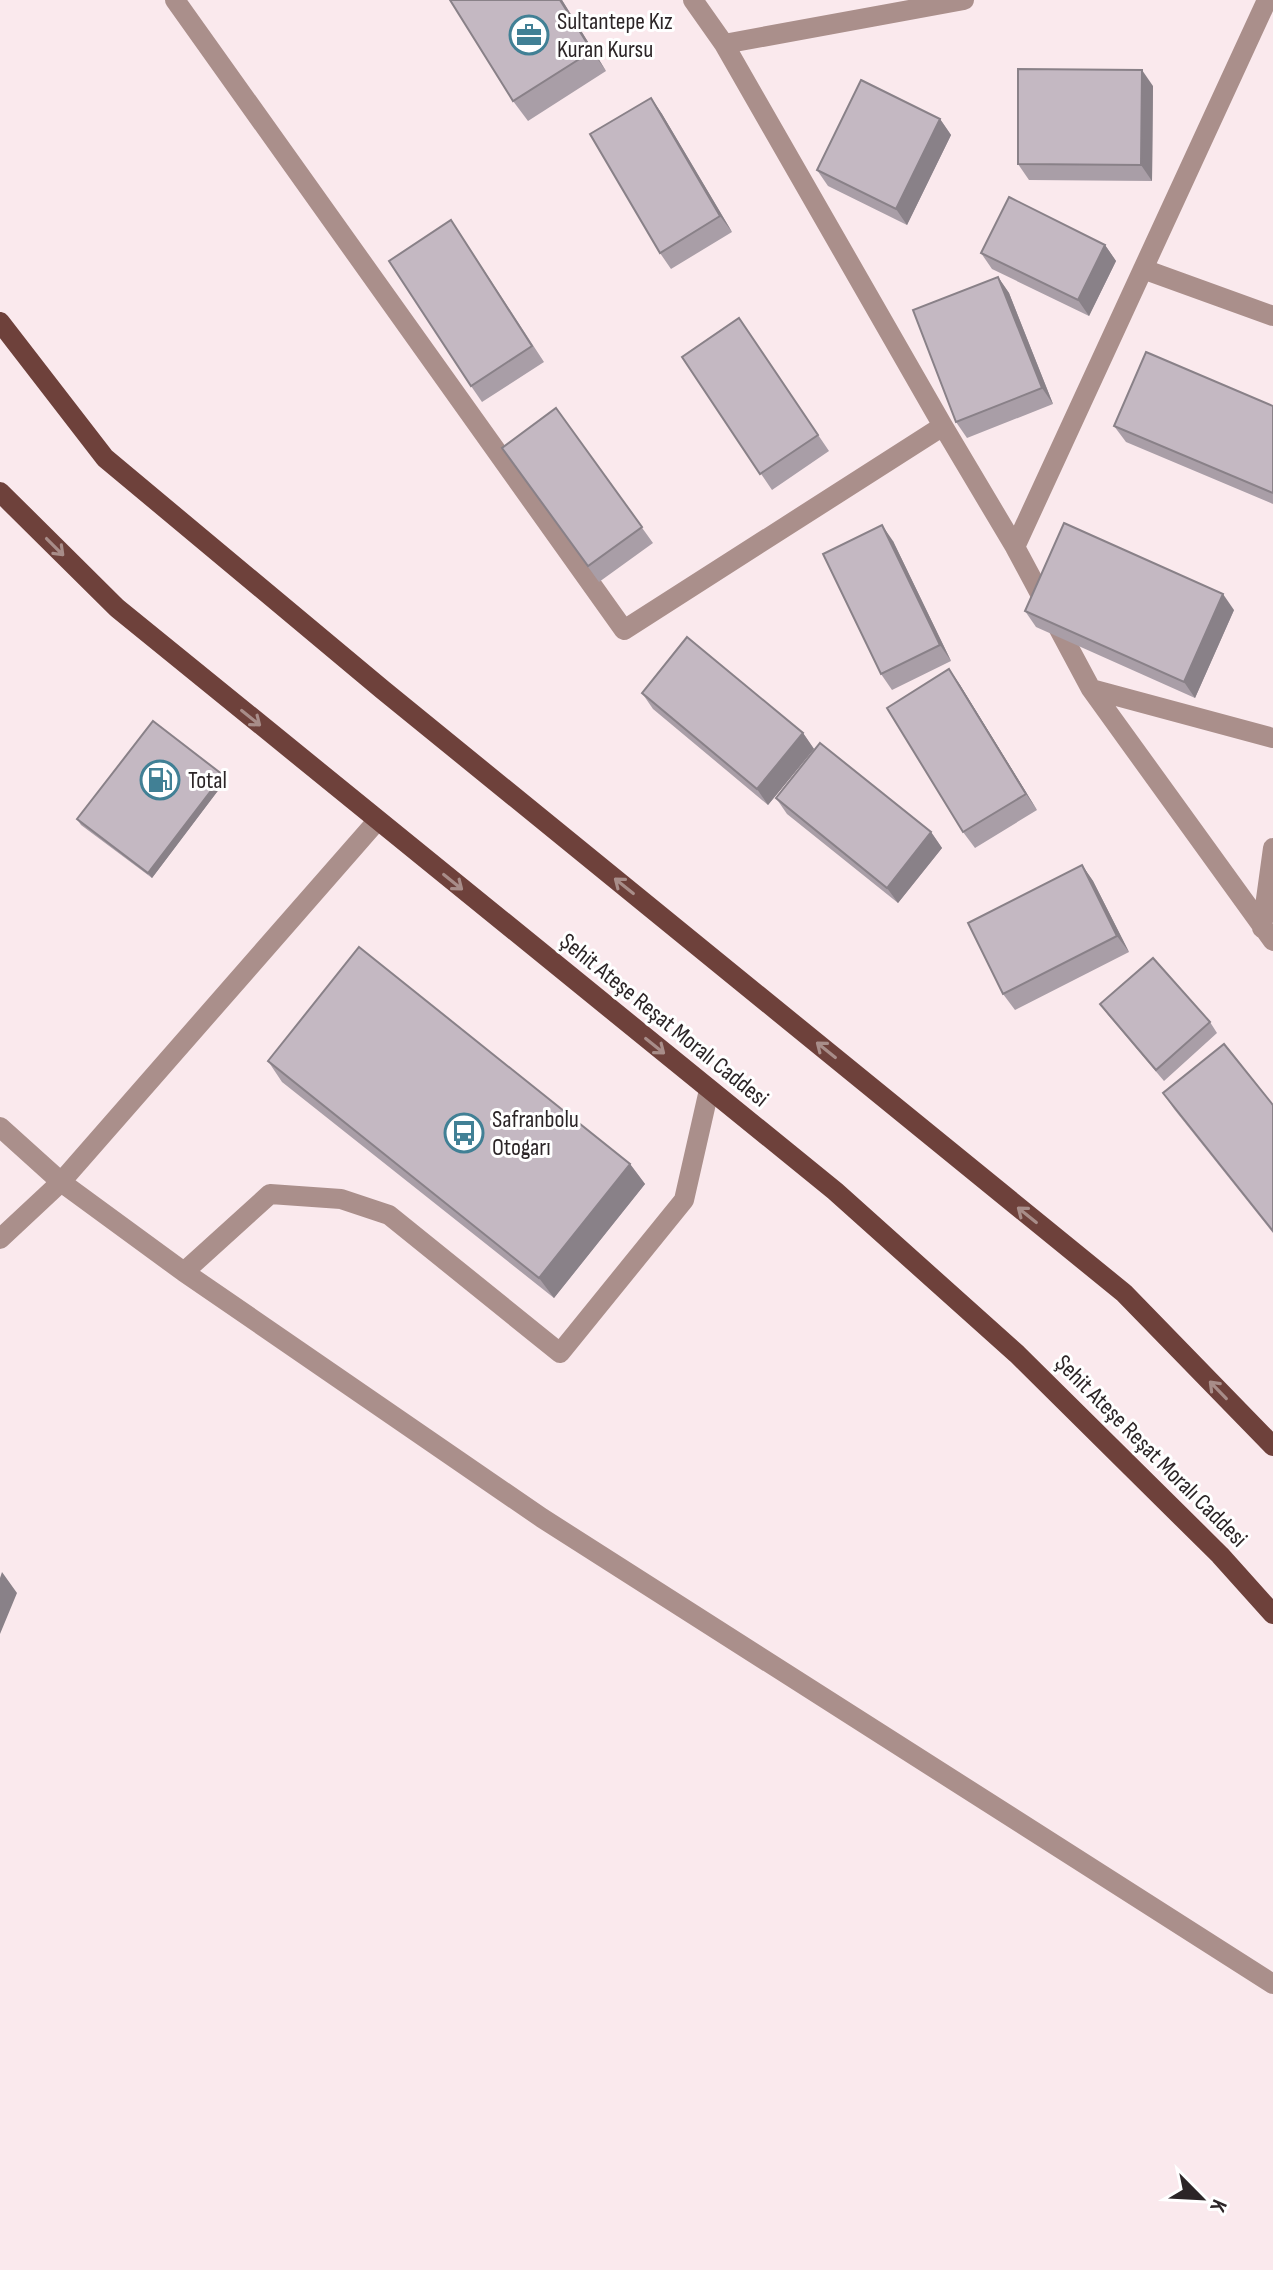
<svg xmlns="http://www.w3.org/2000/svg" width="1273" height="2270" font-family="'Sofia Sans Condensed',sans-serif">
	<style>
		.lines { fill: none; stroke-linecap: round; stroke-linejoin: round }
		.minor { stroke: #aa8f8b; stroke-width: 20 }
		.major { stroke: #6e413b; stroke-width: 20 }
		.wall { fill: #a99ea7 }
		.shaded-wall { fill: #898188 }
		.building { fill: #c4b8c2; stroke: #898188; stroke-width: 2 }
		.oneway { stroke: #a88d89 }
		.labels { text-anchor: middle; dominant-baseline: central; stroke-width: 6; stroke-linejoin: round; paint-order: stroke }
		.poi-label { font-size: 24px; fill: #2c2527; stroke: #fff; text-anchor: start }
		.street-label { font-size: 24px; fill: #2c2527; stroke: #fff }
	</style>
	<rect width="100%" height="100%" fill="#fae9ed"/>
	<g class="lines">
		<path class="minor" d="M 175,0 L 624,630 L 943,426
			M 693,0 L 724,44 L 943,426 L 1015,547 L 1091,689 L 1273,941
			M 724,44 L 964,0
			M 1143,269 L 1273,316
			M 1015,547 L 1267,0
			M 1091,689 L 1273,738
			M 1262,928 L 1273,848
			M 0,1127 L 61,1182 L 184,1272 L 542,1518 L 1273,1984
			M 0,1239 L 61,1182 L 377,821
			M 184,1272 L 270,1194 L 341,1199 L 389,1215 L 560,1353 L 684,1200 L 709,1090"/>
		<path class="major" d="M 0,322 L 105,458 L 383,690 L 1124,1293 L 1273,1446
			M 0,492 L 117,608 L 835,1191 L 1017,1354 L 1220,1555 L 1273,1614"/>
	</g>
	<path class="wall" d="M 562,0 L 606,71 L 528,121 L 513,101 Z
		M 1153,86 L 1152,181 L 1029,180 L 1018,164 Z
		M 651,98 L 662,114 L 732,232 L 671,269 L 660,253 Z
		M 940,119 L 951,135 L 907,225 L 828,186 L 817,170 Z
		M 451,220 L 544,362 L 482,402 L 471,386 Z
		M 1105,245 L 1116,261 L 1089,316 L 992,269 L 981,253 Z
		M 998,277 L 1009,293 L 1053,404 L 967,438 L 956,422 Z
		M 739,318 L 829,451 L 772,490 L 682,357 Z
		M 1273,406 L 1273,504 L 1126,442 L 1114,426 Z
		M 556,408 L 653,543 L 599,582 L 502,448 Z
		M 893,541 L 951,661 L 892,690 L 881,674 Z
		M 1234,610 L 1195,698 L 1036,627 L 1025,611 Z
		M 949,669 L 960,685 L 1037,810 L 975,848 L 963,832 Z
		M 642,693 L 803,733 L 814,749 L 768,805 L 653,709 Z
		M 226,780 L 152,878 L 81,825 L 77,819 Z
		M 776,798 L 931,832 L 942,848 L 898,903 L 787,814 Z
		M 1082,865 L 1093,881 L 1129,952 L 1015,1010 L 1003,994 Z
		M 1100,1004 L 1210,1022 L 1217,1033 L 1164,1081 L 1108,1015 Z
		M 268,1061 L 630,1164 L 645,1184 L 554,1298 L 282,1082 Z
		M 1163,1093 L 1273,1105 L 1273,1233 L 1174,1109 Z"/>
	<path class="shaded-wall" d="M 560,0 L 562,0 L 606,71 L 592,51 Z
		M 1142,70 L 1153,86 L 1152,181 L 1141,165 Z
		M 651,98 L 662,114 L 732,232 L 720,216 Z
		M 940,119 L 951,135 L 907,225 L 896,209 Z
		M 1105,245 L 1116,261 L 1089,316 L 1078,300 Z
		M 998,277 L 1009,293 L 1053,404 L 1042,388 Z
		M 882,525 L 893,541 L 951,661 L 940,645 Z
		M 1223,594 L 1234,610 L 1195,698 L 1184,682 Z
		M 949,669 L 960,685 L 1037,810 L 1026,794 Z
		M 803,733 L 814,749 L 768,805 L 757,789 Z
		M 223,775 L 226,780 L 152,878 L 148,873 Z
		M 931,832 L 942,848 L 898,903 L 887,888 Z
		M 1082,865 L 1093,881 L 1129,952 L 1117,936 Z
		M 630,1164 L 645,1184 L 554,1298 L 539,1278 Z
		M 2,1572 L 17,1593 L 0,1634 L 0,1578 Z"/>
	<path class="building" d="M 450,0 L 560,0 L 592,51 L 513,101 Z
		M 1018,69 L 1142,70 L 1141,165 L 1018,164 Z
		M 861,80 L 940,119 L 896,209 L 817,170 Z
		M 651,98 L 720,216 L 660,253 L 590,134 Z
		M 1009,197 L 1105,245 L 1078,300 L 981,253 Z
		M 451,220 L 532,346 L 471,386 L 389,261 Z
		M 998,277 L 1042,388 L 956,422 L 913,310 Z
		M 739,318 L 818,435 L 760,474 L 682,357 Z
		M 1146,352 L 1273,406 L 1273,493 L 1114,426 Z
		M 556,408 L 642,527 L 588,566 L 502,448 Z
		M 1064,523 L 1223,594 L 1184,682 L 1025,611 Z
		M 882,525 L 940,645 L 881,674 L 823,554 Z
		M 687,637 L 803,733 L 757,789 L 642,693 Z
		M 949,669 L 1026,794 L 963,832 L 887,708 Z
		M 153,721 L 223,775 L 148,873 L 77,819 Z
		M 820,743 L 931,832 L 887,888 L 776,798 Z
		M 1082,865 L 1117,936 L 1003,994 L 968,923 Z
		M 359,947 L 630,1164 L 539,1278 L 268,1061 Z
		M 1153,958 L 1210,1022 L 1156,1070 L 1100,1004 Z
		M 1224,1044 L 1273,1105 L 1273,1231 L 1163,1093 Z"/>
	<defs><path id="oneway-shaft" d="M-6 0H5M1.5-3L5.5 0L1.5 3" fill="none" stroke-width="1.6" stroke-linecap="round" stroke-linejoin="round" transform="scale(2)"/></defs>
	<g class="oneway">
		<use href="#oneway-shaft" transform="translate(55 547) rotate(45)"/>
		<use href="#oneway-shaft" transform="translate(251 718) rotate(39)"/>
		<use href="#oneway-shaft" transform="translate(453 882) rotate(39)"/>
		<use href="#oneway-shaft" transform="translate(624 886) rotate(-141)"/>
		<use href="#oneway-shaft" transform="translate(655 1046) rotate(39)"/>
		<use href="#oneway-shaft" transform="translate(826 1050) rotate(-141)"/>
		<use href="#oneway-shaft" transform="translate(1027 1215) rotate(-141)"/>
		<use href="#oneway-shaft" transform="translate(1218 1390) rotate(-134)"/>
	</g>
	<defs>
		<symbol id="office-ring" viewBox="-11 -11 22 22"><circle r="9.5" fill="#fff" stroke="#418095" stroke-width="1.5"/><path d="M-6-3h4V-5.5h4V-3h4V5H-6ZM-1-4.5V-3h2v-1.5ZM-6 0V1H6V0Z" fill="#418095"/></symbol>
		<symbol id="fuel-ring" viewBox="-11 -11 22 22"><circle r="9.5" fill="#fff" stroke="#418095" stroke-width="1.5"/><path d="M-5.5-6h7V0h2V4h1.3V-2.5L3-4.5l.8-.8L6-3V5H2.5V1h-1V6h-7ZM-4.2-4.7v3.2H.2V-4.7Z" fill="#418095"/></symbol>
		<symbol id="bus-ring" viewBox="-11 -11 22 22"><circle r="9.5" fill="#fff" stroke="#418095" stroke-width="1.5"/><path d="M-5-6H5V4H4V6H2V4H-2V6H-4V4H-5ZM-3.5-4V0h7V-4ZM-3.5 1.2v1.5H-2V1.2ZM2 1.2v1.5H3.5V1.2Z" fill="#418095"/></symbol>
	</defs>
	<g fill-rule="evenodd">
		<use href="#office-ring" x="507" y="13" width="44" height="44"/>
		<use href="#fuel-ring" x="138" y="758" width="44" height="44"/>
		<use href="#bus-ring" x="442" y="1111" width="44" height="44"/>
	</g>
	<g class="labels">
		<g class="poi-label">
			<text x="557" y="21">Sultantepe Kız<tspan x="557" dy="28">Kuran Kursu</tspan></text>
			<text x="188" y="780">Total</text>
			<text x="492" y="1119">Safranbolu<tspan x="492" dy="28">Otogarı</tspan></text>
		</g>
		<g class="street-label">
			<text transform="translate(664 1020) rotate(39)">Şehit Ateşe Reşat Moralı Caddesi</text>
			<text transform="translate(1151 1451) rotate(45)">Şehit Ateşe Reşat Moralı Caddesi</text>
		</g>
	</g>
	<g transform="translate(1201 2198) rotate(114)" stroke="#ffffff" stroke-width="6" paint-order="stroke">
	<path d="M0-6L14 30L0 20L-14 30Z" fill="#2c2527"/>
	<text y="-12" font-size="22" font-weight="bold" text-anchor="middle" fill="#2c2527">K</text>
	</g>
</svg>
